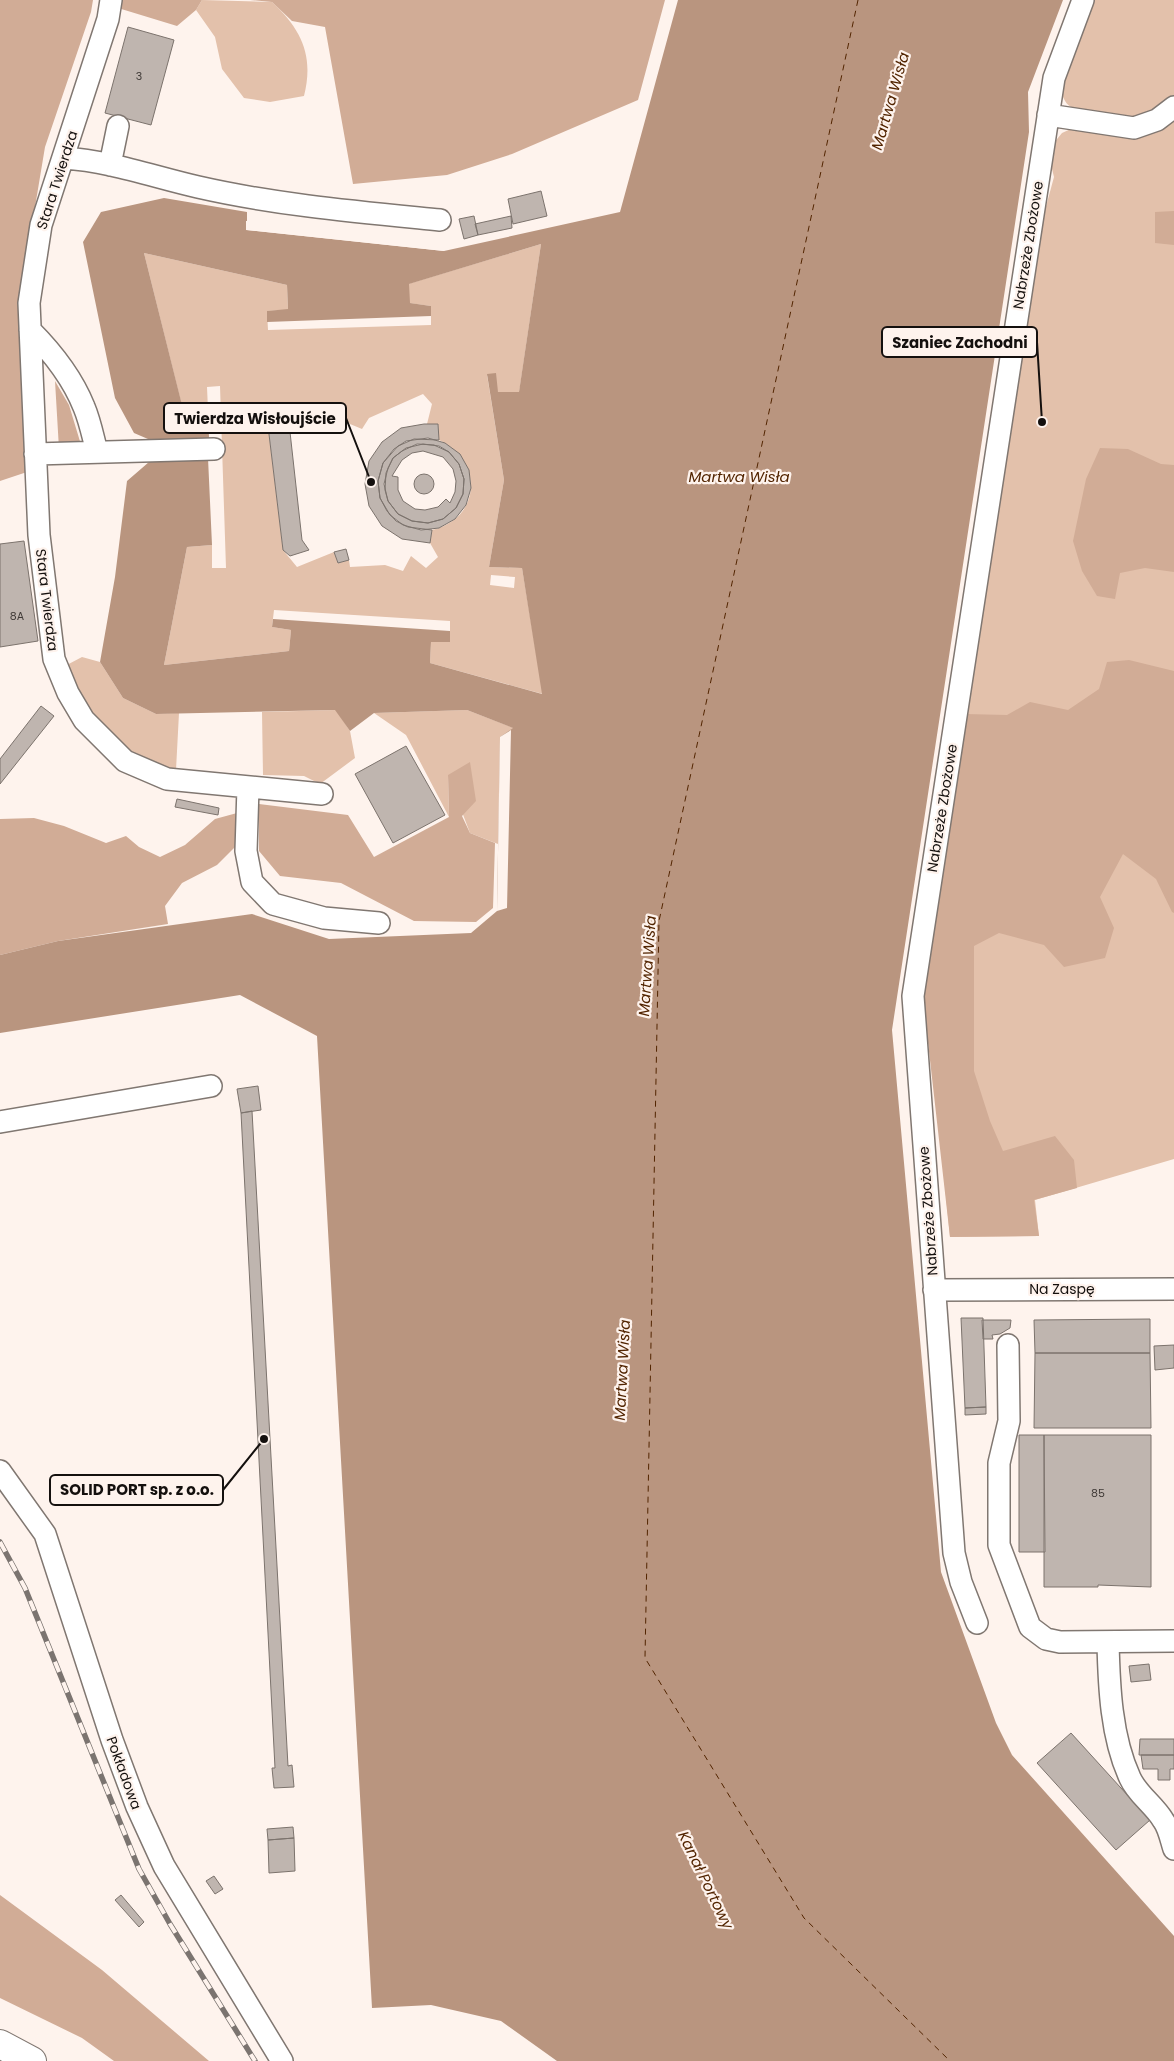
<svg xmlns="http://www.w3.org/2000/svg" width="1174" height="2061" font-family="Poppins,sans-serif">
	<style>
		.green { fill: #e3c1ab; fill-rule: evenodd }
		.forest { fill: #d1ac96 }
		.water { fill: #b9957f; fill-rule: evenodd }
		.pier { fill: #fef3ed }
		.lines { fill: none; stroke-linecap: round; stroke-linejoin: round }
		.ferry { stroke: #522400; stroke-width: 1; stroke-dasharray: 6 5; stroke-linecap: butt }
		.building { fill: #bfb5af; stroke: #7c736d; fill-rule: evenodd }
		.minor-casing { stroke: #807771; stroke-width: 24 }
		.highway-casing { stroke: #807771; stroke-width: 30 }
		.minor { stroke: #fff; stroke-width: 21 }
		.highway { stroke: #fff; stroke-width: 28 }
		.rail-casing { stroke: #7b7470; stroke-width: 5.5 }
		.rail { stroke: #fef3ed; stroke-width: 4; stroke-dasharray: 11; stroke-linecap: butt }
		.labels { text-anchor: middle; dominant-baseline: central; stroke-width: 4.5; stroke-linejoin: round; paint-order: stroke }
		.number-label { font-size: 11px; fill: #3f3936 }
		.street-label { font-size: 14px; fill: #14100e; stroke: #fef3ed }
		.water-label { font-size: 15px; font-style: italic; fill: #522400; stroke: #fef3ed }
		.leader { fill: none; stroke: #14100e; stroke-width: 2 }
		.callout-dot { fill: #14100e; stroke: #fef3ed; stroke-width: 2 }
		.callout { fill: #fef3ed; stroke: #14100e; stroke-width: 2 }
		.callout-label { font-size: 15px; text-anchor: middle; font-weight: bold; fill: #14100e }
	</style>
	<rect width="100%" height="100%" fill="#fef3ed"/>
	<path class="green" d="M 202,0 L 272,2 C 302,30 314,56 304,96 L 270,102 L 244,98 L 222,69 L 215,37 L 196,10 Z
		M 1092,0 L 1174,0 L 1174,97 C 1165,104 1152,115 1141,117 C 1127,120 1083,114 1071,107 C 1064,103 1062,94 1060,87 Z
		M 1174,120 L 1174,1159 L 1035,1200 L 1039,1236 L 950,1237 L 925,985 L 1038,236 L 1054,177 L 1050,161 L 1053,144 L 1062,133 L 1075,127 Z
		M 541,244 L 519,393 L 498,392 L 487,375 L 504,480 L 489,567 L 522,568 L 543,694 L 430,663 L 431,642 L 450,642 L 450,621 L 274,610 L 272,627 L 291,630 L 289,651 L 164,665 L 187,547 L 212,545 L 212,568 L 226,568 L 220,386 L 207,387 L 208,410 L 183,410 L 144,253 L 287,285 L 288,310 L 267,311 L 268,330 L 431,325 L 431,306 L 409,303 L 408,284 ZM 423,394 L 432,404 L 427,424 L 438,424 L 439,440 C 483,461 482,518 432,530 L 430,543 L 438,557 L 426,568 L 411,556 L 403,571 L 385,565 L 350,567 L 349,560 L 338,563 L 334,552 L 297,567 L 283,550 L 268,426 L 270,420 L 308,405 L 335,407 L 350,424 L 362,429 L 369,418 ZM 491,575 L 515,577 L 514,588 L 490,585 Z
		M 82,657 L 100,662 L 123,698 L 156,714 L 179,713 L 176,770 L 140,760 L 103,735 L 63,667 Z
		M 336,710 L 350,731 L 355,758 L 320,784 L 304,776 L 263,775 L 262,712 Z
		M 467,710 L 514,728 L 500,737 L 498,844 L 470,833 L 448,775 L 449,817 L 406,735 L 374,713 Z"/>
	<path class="forest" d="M 0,0 L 93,0 L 91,12 L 45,147 L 23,279 L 27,472 L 0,481 Z
		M 119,0 L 202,0 L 196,10 L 177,26 L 118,8 Z
		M 250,0 L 665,0 L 638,100 L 512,154 L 447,175 L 353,184 L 325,27 L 292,21 L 272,2 Z
		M 1174,211 L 1174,245 L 1155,243 L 1155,212 Z
		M 55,381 L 69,405 L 82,448 L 59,449 Z
		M 1100,448 L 1128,449 L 1161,464 L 1174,465 L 1174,572 L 1145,568 L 1120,573 L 1115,599 L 1097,596 L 1082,571 L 1073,541 L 1086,479 Z
		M 1129,660 L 1174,671 L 1174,913 L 1172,912 L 1156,879 L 1123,854 L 1100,897 L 1114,928 L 1105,958 L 1064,967 L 1044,945 L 999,933 L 974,946 L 974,1071 L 990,1121 L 1003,1151 L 1055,1136 L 1074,1160 L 1077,1188 L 1034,1200 L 1039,1236 L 950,1237 L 924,1007 L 925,985 L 965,714 L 1007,715 L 1030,702 L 1068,710 L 1099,689 L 1107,662 Z
		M 470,762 L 476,801 L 462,816 L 470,833 L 495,843 L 493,908 L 476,922 L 414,921 L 341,883 L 280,876 L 259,851 L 259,804 L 348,815 L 374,857 L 449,817 L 448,775 Z
		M 237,813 L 237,845 L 217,865 L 182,883 L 165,906 L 168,924 L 58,941 L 0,955 L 0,819 L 34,818 L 64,826 L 106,843 L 126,836 L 139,847 L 160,857 L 185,845 L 215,819 Z
		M 0,1895 L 102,1970 L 209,2061 L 114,2061 L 82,2038 L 0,1998 Z"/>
	<path class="water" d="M 678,0 L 1063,0 L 1028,92 L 1029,132 L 892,1030 L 941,1572 L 996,1723 L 1012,1755 L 1174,1936 L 1174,2061 L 557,2061 L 501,2021 L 431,2005 L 372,2008 L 317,1036 L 240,995 L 0,1033 L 0,955 L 58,941 L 252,914 L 329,939 L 471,933 L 497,911 L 500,737 L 513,728 L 467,710 L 374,713 L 350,731 L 335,710 L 156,714 L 123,698 L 100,662 L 115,577 L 127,481 L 149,462 L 162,459 L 162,440 L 148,439 L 134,433 L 115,398 L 83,242 L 101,212 L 164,198 L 247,212 L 247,230 L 444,251 L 620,212 ZM 541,244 L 519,392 L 498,392 L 496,373 L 487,374 L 504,480 L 489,567 L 522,568 L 542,694 L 430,663 L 431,642 L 450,642 L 450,631 L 273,619 L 272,627 L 291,630 L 289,651 L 164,665 L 187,547 L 212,545 L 208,458 L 178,440 L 209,438 L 208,410 L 183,409 L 144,253 L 287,285 L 288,309 L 267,311 L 267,322 L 431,316 L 431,306 L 410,303 L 409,284 Z"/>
	<path class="pier" d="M 246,221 L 249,221 L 249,228 L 445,248 L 444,251 L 246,230 Z
		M 511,730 L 507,908 L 497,911 L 500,737 Z"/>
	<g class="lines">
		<path class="ferry" d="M 858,0 L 659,921 L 645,1658 L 804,1918 L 950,2061"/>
	</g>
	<path class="building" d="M 128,27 L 174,40 L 151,125 L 105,113 Z
		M 541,191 L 547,216 L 513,224 L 508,199 Z
		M 474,216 L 478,235 L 464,239 L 459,219 Z
		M 511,216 L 512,228 L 478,235 L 475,224 Z
		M 277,419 L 277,424 L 289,423 L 302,540 L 309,550 L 290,556 L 283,550 L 268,426 L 270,425 L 270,420 Z
		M 424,424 L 438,424 L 439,440 L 414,439 L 398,446 L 383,463 L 378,481 L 380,498 L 387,511 L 396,521 L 408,527 L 432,530 L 430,543 L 402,539 L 382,526 L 369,506 L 365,484 L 369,461 L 382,442 L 401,428 Z
		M 428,438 L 445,443 L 460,454 L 469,470 L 471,488 L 466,505 L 455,519 L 439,528 L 421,530 L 403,525 L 390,515 L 380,498 L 378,481 L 383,463 L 394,449 L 406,441 ZM 423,444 L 439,446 L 449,452 L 459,464 L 464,479 L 463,494 L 456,508 L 443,519 L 428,523 L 412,521 L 398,514 L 388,501 L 384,484 L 388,468 L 393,458 L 406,448 Z
		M 417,444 L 434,445 L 449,452 L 459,464 L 464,479 L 463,494 L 456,508 L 443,519 L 428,523 L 412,521 L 398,514 L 388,501 L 385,490 L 386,473 L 393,458 L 402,451 ZM 423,451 L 443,457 L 453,469 L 456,481 L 455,492 L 450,503 L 446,499 L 438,507 L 425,510 L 415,509 L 403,501 L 398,490 L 398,477 L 392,476 L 402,460 L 412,453 Z
		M414 484a10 10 0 1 1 20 0a10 10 0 1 1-20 0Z
		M 24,541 L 38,641 L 0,647 L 0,544 Z
		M 346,549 L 349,560 L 338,563 L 334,552 Z
		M 41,706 L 54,716 L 0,784 L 0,759 Z
		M 406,746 L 445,815 L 393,843 L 355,774 Z
		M 177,799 L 219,808 L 218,815 L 175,807 Z
		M 258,1086 L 261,1110 L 241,1113 L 237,1089 Z
		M 252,1111 L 288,1766 L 292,1765 L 294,1787 L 274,1788 L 272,1768 L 275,1768 L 241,1113 Z
		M 961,1318 L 983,1318 L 986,1407 L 965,1408 Z
		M 1150,1319 L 1150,1353 L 1035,1353 L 1034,1320 Z
		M 982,1320 L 1011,1320 L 1010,1328 L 1000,1334 L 992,1335 L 993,1339 L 983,1339 Z
		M 1174,1345 L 1174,1368 L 1155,1370 L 1154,1346 Z
		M 1035,1353 L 1150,1353 L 1151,1428 L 1034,1428 Z
		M 986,1407 L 986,1414 L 965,1415 L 965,1408 Z
		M 1019,1435 L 1044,1435 L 1045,1552 L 1019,1552 Z
		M 1044,1435 L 1151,1435 L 1151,1587 L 1098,1585 L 1098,1587 L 1044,1587 Z
		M 1149,1664 L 1151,1680 L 1131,1682 L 1129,1666 Z
		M 1071,1733 L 1150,1820 L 1116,1850 L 1037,1763 Z
		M 1140,1739 L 1174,1739 L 1174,1755 L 1139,1755 Z
		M 1141,1755 L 1174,1755 L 1174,1769 L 1170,1769 L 1170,1780 L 1158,1780 L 1158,1769 L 1143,1769 Z
		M 293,1827 L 294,1838 L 268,1840 L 267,1829 Z
		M 294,1838 L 295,1871 L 269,1873 L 268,1840 Z
		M 214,1876 L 223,1889 L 215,1894 L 206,1881 Z
		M 121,1895 L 144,1922 L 139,1927 L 115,1900 Z"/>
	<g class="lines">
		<defs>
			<path id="minor" d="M 111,0 L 108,19 L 41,225 L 29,303 L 39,535 L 54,659 L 68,693 L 84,720 L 125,761 L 167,779 L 322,794
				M 1048,115 L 1134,128 L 1157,120 L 1174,107
				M 64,158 C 110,161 154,177 198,187 C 277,205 359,212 440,220
				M 110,165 L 118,126
				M 30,330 C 52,352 72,377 84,407 C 90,421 93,437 97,452
				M 35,454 L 214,449
				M 248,787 L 246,851 L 252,882 L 273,904 L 324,918 L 379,923
				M 0,1122 L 211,1086
				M 934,1290 L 1174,1289
				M 1008,1345 L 1009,1421 L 999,1463 L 999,1545 L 1030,1627 L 1046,1639 L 1060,1642 L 1174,1641
				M 0,1471 L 45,1534 L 112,1740 L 137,1807 L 164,1866 L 282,2061
				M 977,1623 L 961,1582 L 954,1553 L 913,996 L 1054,78 L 1083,0
				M 1108,1642 C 1109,1686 1111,1737 1130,1778 C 1137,1794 1154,1805 1163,1820 C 1169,1828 1171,1840 1174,1849"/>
			<path id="highway" d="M 0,2044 L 32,2061"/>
		</defs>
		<use href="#minor" class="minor-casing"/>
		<use href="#highway" class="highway-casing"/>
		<use href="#minor" class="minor"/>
		<use href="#highway" class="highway"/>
		<defs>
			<path id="rail" d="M 0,1542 L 25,1588 L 139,1869 L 170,1924 L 255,2061"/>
		</defs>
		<use href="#rail" class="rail-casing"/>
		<use href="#rail" class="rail"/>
	</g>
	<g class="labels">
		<g class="number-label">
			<text x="139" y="76">3</text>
			<text x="17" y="616">8A</text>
			<text x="1098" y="1493">85</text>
		</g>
		<g class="street-label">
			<text transform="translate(57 180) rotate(-72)">Stara Twierdza</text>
			<text transform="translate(1028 245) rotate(-81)">Nabrzeże Zbożowe</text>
			<text transform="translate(47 600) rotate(83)">Stara Twierdza</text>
			<text transform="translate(942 808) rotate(-81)">Nabrzeże Zbożowe</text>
			<text transform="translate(928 1211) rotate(-94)">Nabrzeże Zbożowe</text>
			<text x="1062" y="1289">Na Zaspę</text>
			<text transform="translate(124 1773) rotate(70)">Pokładowa</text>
		</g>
		<g class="water-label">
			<text transform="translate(890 101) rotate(-74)">Martwa Wisła</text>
			<text x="739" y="476">Martwa Wisła</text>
			<text transform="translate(647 966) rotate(-86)">Martwa Wisła</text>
			<text transform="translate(622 1370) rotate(-87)">Martwa Wisła</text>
			<text transform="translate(706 1880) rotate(64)">Kanał Portowy</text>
		</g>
	</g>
	<path class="leader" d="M1042 422L1037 342M371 482L346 418M264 1439L223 1490"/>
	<g class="callout-dot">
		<circle cx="1042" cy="422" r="5"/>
		<circle cx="371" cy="482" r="5"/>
		<circle cx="264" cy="1439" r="5"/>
	</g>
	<g class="callout">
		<rect x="882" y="327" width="155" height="30" rx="5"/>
		<rect x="164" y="403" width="182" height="30" rx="5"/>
		<rect x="50" y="1475" width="173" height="30" rx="5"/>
	</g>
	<g class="callout-label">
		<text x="960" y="348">Szaniec Zachodni</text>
		<text x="255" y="424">Twierdza Wisłoujście</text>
		<text x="137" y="1495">SOLID PORT sp. z o.o.</text>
	</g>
</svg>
